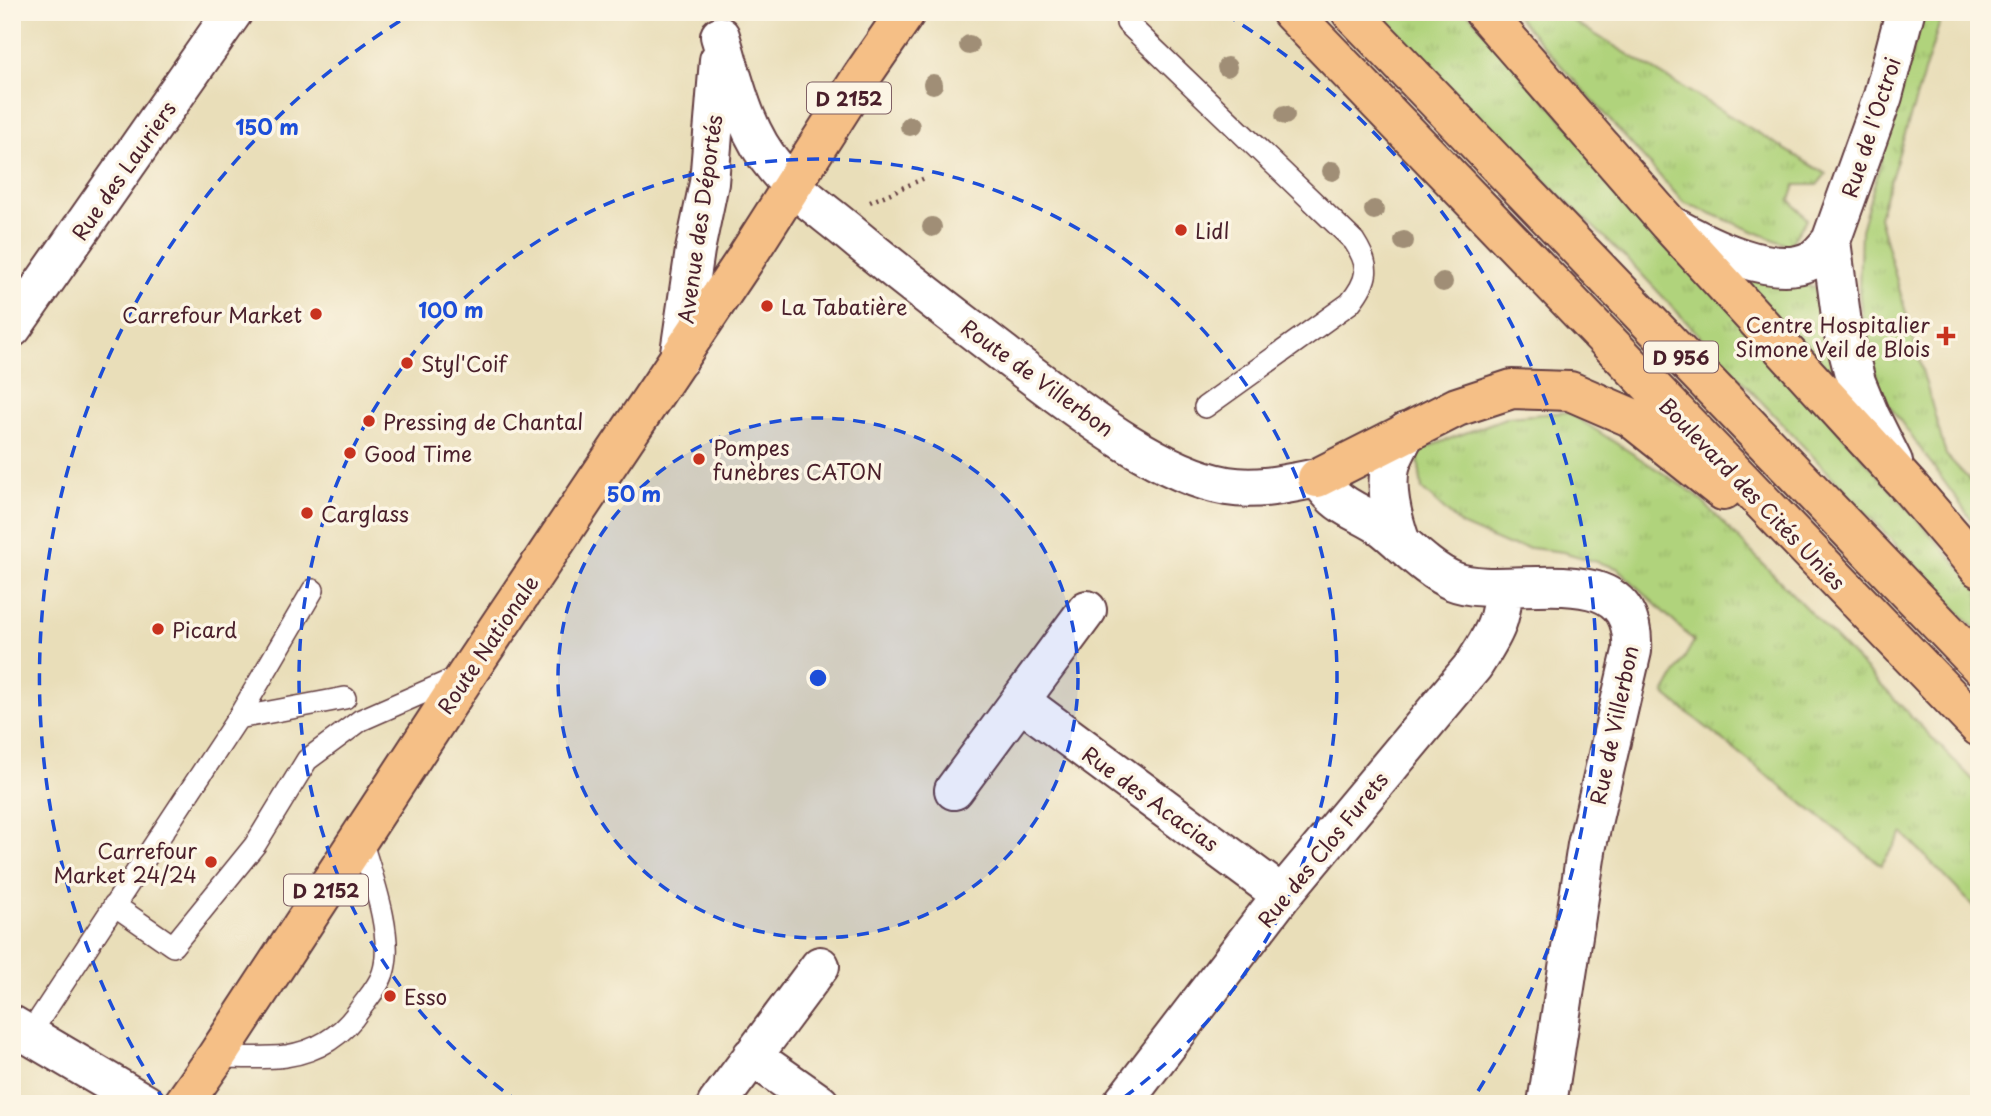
<svg xmlns="http://www.w3.org/2000/svg" width="1991" height="1116" font-family="'Playpen Sans',sans-serif">
	<style>
		.grass { fill: url(#grass-tufts); stroke: #7d7953; stroke-width: 2 }
		.lines { fill: none; stroke-linecap: round; stroke-linejoin: round }
		.lane-casing { stroke: #623c40; stroke-width: 24 }
		.street-casing { stroke: #623c40; stroke-width: 42 }
		.primary-casing { stroke: #623c40; stroke-width: 42 }
		.highway-casing { stroke: #623c40; stroke-width: 42 }
		.path { stroke: #623c40; stroke-width: 4.5; stroke-dasharray: 2 5; stroke-linecap: butt }
		.lane { stroke: #fff; stroke-width: 21 }
		.street { stroke: #fff; stroke-width: 38 }
		.primary { stroke: #f5bf86; stroke-width: 38 }
		.highway { stroke: #f5bf86; stroke-width: 38 }
		.tree { fill: #a08e76 }
		.ring { fill: none; stroke: #1d4ed8; stroke-width: 3.5; stroke-dasharray: 12 9 }
		.poi-dot { fill: #c8321e; stroke: #fcf5e5; stroke-width: 2.5 }
		.labels { text-anchor: middle; dominant-baseline: central; stroke-width: 7; stroke-linejoin: round; paint-order: stroke }
		.shield { fill: #fcf5e5; stroke: #7f5f63; stroke-width: 2 }
		.shield-label { font-size: 19px; font-weight: bold; fill: #4a1f2b }
		.street-label { font-size: 21px; fill: #4a1f2b; stroke: #fcf5e5 }
		.poi-label { font-size: 21px; fill: #4a1f2b; stroke: #fcf5e5; text-anchor: start }
		.centre { fill: #1d4ed8; stroke: #fcf5e5; stroke-width: 3.5 }
		.ring-label { font-size: 21px; text-anchor: middle; font-weight: bold; fill: #1d4ed8; stroke: #fcf5e5; stroke-width: 7; stroke-linejoin: round; paint-order: stroke }
	</style>
	<defs>
		<pattern id="grass-tufts" width="24" height="20" patternUnits="userSpaceOnUse" patternTransform="scale(1.75)"><rect width="24" height="20" fill="#b0d37b"/><path d="M3 7l-1-3M5 7V3M7 7l1-3M15 17l-1-3M17 17v-4M19 17l1-3" fill="none" stroke="#99b56a"/></pattern>
	</defs>
	<rect width="100%" height="100%" fill="#fcf5e5"/>
	<filter id="ink" filterUnits="userSpaceOnUse"><feTurbulence type="fractalNoise" baseFrequency=".0143" numOctaves="2"/><feDisplacementMap in="SourceGraphic" scale="14" xChannelSelector="R" yChannelSelector="G"/><feConvolveMatrix kernelMatrix="1 2 1 2 8 2 1 2 1" color-interpolation-filters="sRGB"/></filter>
	<filter id="wash" filterUnits="userSpaceOnUse"><feTurbulence type="fractalNoise" baseFrequency=".00686" numOctaves="4" result="noise"/><feDisplacementMap in="SourceGraphic" scale="28" xChannelSelector="R" yChannelSelector="G"/><feGaussianBlur stdDeviation="1.57" result="paint"/><feColorMatrix in="noise" values="0 0 0 0 0 0 0 0 0 0 0 0 0 0 0 0 0 1.4 0 .05"/><feComposite in="paint" operator="in"/></filter>
	<g filter="url(#wash)">
		<rect width="100%" height="100%" fill="#e9deb9"/>
		<path class="grass" d="M 1379,12 L 1467,12 L 1979,589 L 1979,633 L 1633,265 L 1461,100 Z
			M 1513,12 L 1558,12 L 1826,174 L 1817,185 L 1795,185 L 1790,200 L 1807,219 L 1789,246 L 1683,202 Z
			M 1924,12 L 1943,12 L 1879,217 L 1946,455 L 1979,490 L 1979,530 L 1886,401 L 1866,352 L 1859,291 L 1861,230 Z
			M 1718,261 L 1822,289 L 1839,387 Z
			M 1568,412 L 1695,494 L 1979,786 L 1979,912 L 1903,833 L 1881,865 L 1664,694 L 1694,641 L 1617,568 L 1563,552 L 1507,545 L 1461,525 L 1422,489 L 1417,451 L 1508,417 Z"/>
	</g>
	<g filter="url(#ink)">
		<g class="lines">
			<defs>
				<path id="lane" d="M 1127,23 L 1354,241 C 1371,267 1369,279 1350,303 L 1205,407
					M 238,718 L 345,698
					M 114,905 L 173,946 L 255,845 L 307,760 L 361,720 L 461,676
					M 29,1035 L 238,718 L 313,590
					M 216,1057 C 239,1057 263,1059 286,1056 C 318,1051 343,1035 360,1009 C 368,998 379,986 383,973 C 395,937 371,873 360,837"/>
				<path id="street" d="M 720,36 C 734,81 744,131 775,167 C 796,193 825,212 851,234 C 902,277 956,317 1009,358 C 1068,402 1155,474 1227,486 C 1258,491 1287,484 1317,478 C 1323,484 1328,492 1335,498 C 1349,511 1370,517 1385,529 C 1406,546 1428,570 1453,581 C 1506,603 1638,549 1632,651 L 1587,845 L 1547,1104
					M 1672,226 C 1706,245 1774,280 1812,260 C 1819,256 1826,247 1831,241
					M 12,328 L 233,12
					M 679,359 L 695,250 L 709,183 L 719,60
					M 1893,462 L 1870,416 L 1856,382 L 1843,331 L 1831,241 L 1883,96 L 1905,12
					M 1401,543 C 1393,520 1385,492 1390,467 C 1393,455 1401,443 1406,432
					M 1020,701 L 1282,895
					M 954,790 L 1087,610
					M 12,1025 L 146,1104
					M 752,1056 L 820,1104
					M 717,1104 L 820,966
					M 1122,1104 L 1282,895 L 1474,665 C 1492,636 1502,623 1503,588"/>
				<path id="primary" d="M 1484,12 L 1668,223 L 1912,490 L 1979,568
					M 183,1104 L 216,1057 L 467,674 L 744,261 L 860,79 L 906,12"/>
				<path id="highway" d="M 1291,12 L 1979,727
					M 1351,12 L 1979,665
					M 1317,478 L 1457,407 L 1512,389 L 1570,391 L 1630,417 L 1723,491"/>
			</defs>
			<use href="#lane" class="lane-casing"/>
			<use href="#street" class="street-casing"/>
			<use href="#primary" class="primary-casing"/>
			<use href="#highway" class="highway-casing"/>
			<path class="path" d="M 870,202 L 927,177"/>
			<use href="#lane" class="lane"/>
			<use href="#street" class="street"/>
			<use href="#primary" class="primary"/>
			<use href="#highway" class="highway"/>
		</g>
		<g class="tree">
			<circle cx="969" cy="45" r="10"/>
			<circle cx="1227" cy="67" r="10"/>
			<circle cx="933" cy="84" r="10"/>
			<circle cx="1285" cy="115" r="10"/>
			<circle cx="910" cy="126" r="10"/>
			<circle cx="1332" cy="171" r="10"/>
			<circle cx="1374" cy="210" r="10"/>
			<circle cx="932" cy="227" r="10"/>
			<circle cx="1404" cy="241" r="10"/>
			<circle cx="1443" cy="282" r="10"/>
		</g>
	</g>
	<circle cx="818" cy="678" r="260" fill="#1d4ed8" fill-opacity=".12"/>
	<g class="ring">
		<circle cx="818" cy="678" r="260"/>
		<path d="M520 1103A519 519 0 1 1 1116 1103"/>
		<path d="M165 1102A779 779 0 0 1 411 14M1225 14A779 779 0 0 1 1471 1102"/>
	</g>
	<g class="poi-dot">
		<circle cx="1181" cy="230" r="7"/>
		<circle cx="767" cy="306" r="7"/>
		<circle cx="316" cy="314" r="7"/>
		<path d="M1942.5 325.5h7v7h7v7h-7v7h-7v-7h-7v-7h7z"/>
		<circle cx="407" cy="363" r="7"/>
		<circle cx="369" cy="421" r="7"/>
		<circle cx="350" cy="453" r="7"/>
		<circle cx="699" cy="459" r="7"/>
		<circle cx="307" cy="513" r="7"/>
		<circle cx="158" cy="629" r="7"/>
		<circle cx="211" cy="862" r="7"/>
		<circle cx="390" cy="996" r="7"/>
	</g>
	<g class="labels">
		<g class="shield">
			<rect x="807" y="82.5" width="84" height="31" rx="5"/>
			<rect x="1644" y="341.5" width="74" height="31" rx="5"/>
			<rect x="284" y="874.5" width="84" height="31" rx="5"/>
		</g>
		<g class="shield-label">
			<text x="849" y="98">D 2152</text>
			<text x="1681" y="357">D 956</text>
			<text x="326" y="890">D 2152</text>
		</g>
		<g class="street-label">
			<text transform="translate(1870 127) rotate(-72)">Rue de l'Octroi</text>
			<text transform="translate(123 170) rotate(-55)">Rue des Lauriers</text>
			<text transform="translate(699 219) rotate(-82)">Avenue des Déportés</text>
			<text transform="translate(1038 377) rotate(36)">Route de Villerbon</text>
			<text transform="translate(1753 493) rotate(46)">Boulevard des Cités Unies</text>
			<text transform="translate(487 644) rotate(-56)">Route Nationale</text>
			<text transform="translate(1613 725) rotate(-78)">Rue de Villerbon</text>
			<text transform="translate(1151 798) rotate(36)">Rue des Acacias</text>
			<text transform="translate(1322 849) rotate(-51)">Rue des Clos Furets</text>
		</g>
		<g class="poi-label">
			<text x="1195" y="230">Lidl</text>
			<text x="781" y="306">La Tabatière</text>
			<text x="302" y="314" text-anchor="end">Carrefour Market</text>
			<text x="1930" y="324" text-anchor="end">Centre Hospitalier<tspan x="1930" dy="24">Simone Veil de Blois</tspan></text>
			<text x="421" y="363">Styl'Coif</text>
			<text x="383" y="421">Pressing de Chantal</text>
			<text x="713" y="447">Pompes<tspan x="713" dy="24">funèbres CATON</tspan></text>
			<text x="364" y="453">Good Time</text>
			<text x="321" y="513">Carglass</text>
			<text x="172" y="629">Picard</text>
			<text x="197" y="850" text-anchor="end">Carrefour<tspan x="197" dy="24">Market 24/24</tspan></text>
			<text x="404" y="996">Esso</text>
		</g>
	</g>
	<circle cx="818" cy="678" r="10" class="centre"/>
	<g class="ring-label">
		<text x="267" y="135">150 m</text>
		<text x="451" y="318">100 m</text>
		<text x="634" y="502">50 m</text>
	</g>
	<rect width="1991" height="1116" fill="none" stroke="#fcf5e5" stroke-width="42"/>
</svg>
